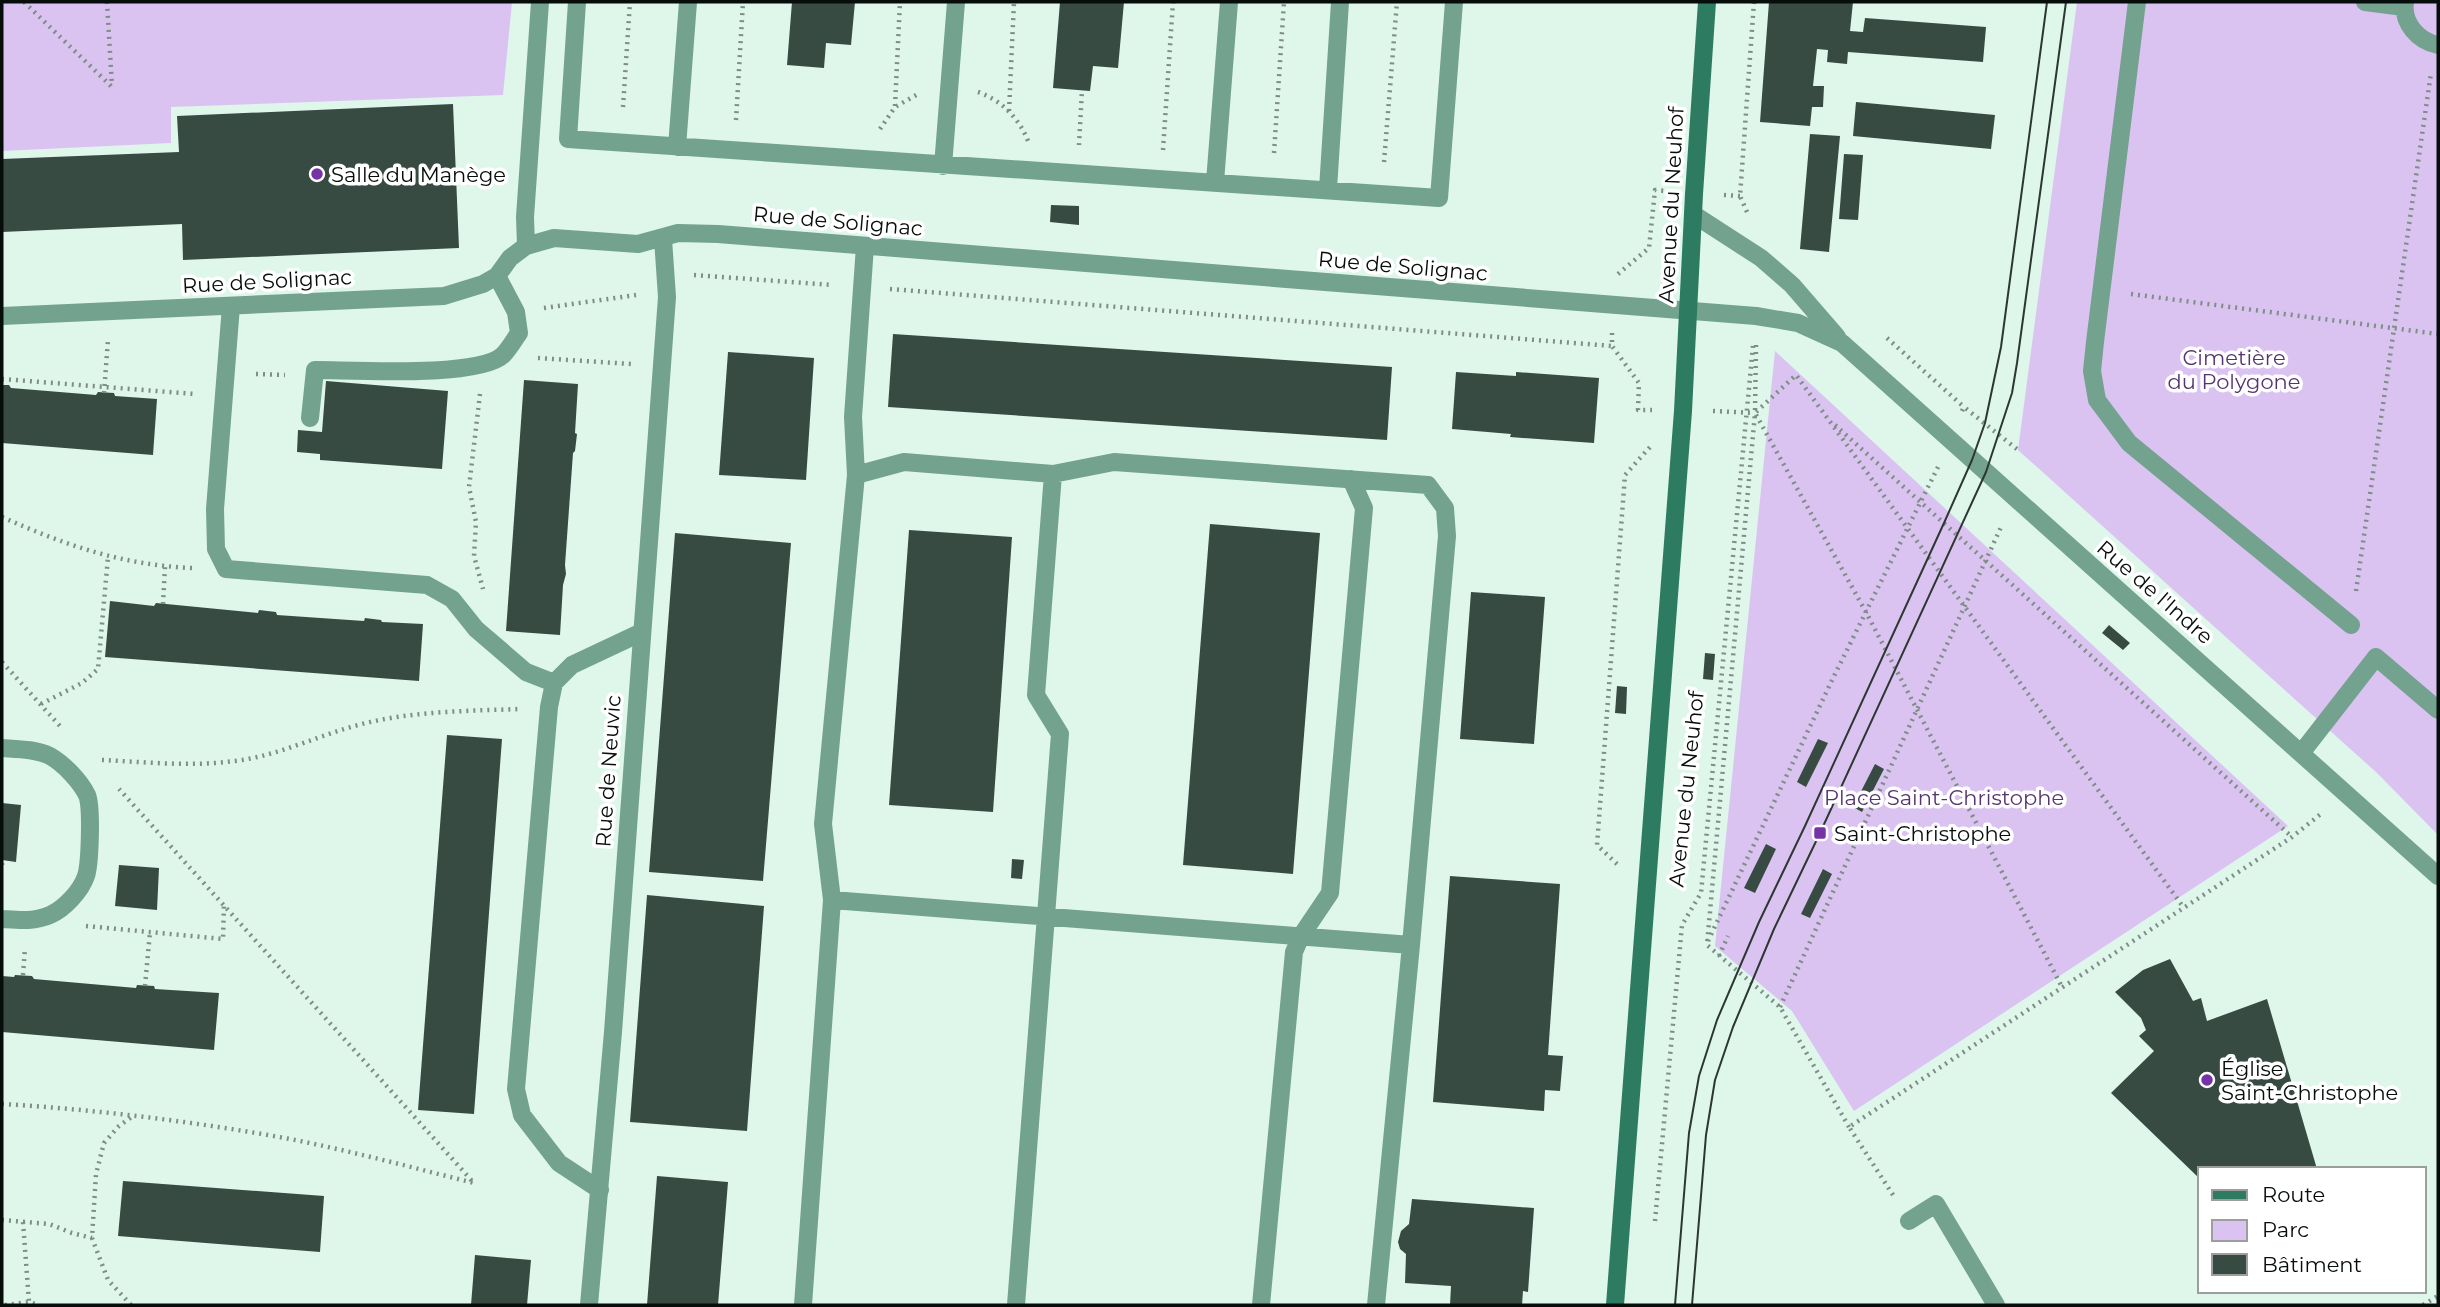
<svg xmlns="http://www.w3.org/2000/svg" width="2440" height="1307" font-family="Montserrat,sans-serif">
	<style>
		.green { fill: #dac3f1 }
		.building { fill: #374b43 }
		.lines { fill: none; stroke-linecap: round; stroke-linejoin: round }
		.path { stroke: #7e8e86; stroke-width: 4.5; stroke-dasharray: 2 5; stroke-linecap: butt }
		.lane { stroke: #73a28f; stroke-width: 18 }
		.street { stroke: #73a28f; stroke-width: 18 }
		.secondary { stroke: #2d7c61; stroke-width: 18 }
		.tram { stroke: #2d3732; stroke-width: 2 }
		.poi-dot { fill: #7633a7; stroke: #fff; stroke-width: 2.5 }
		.labels { text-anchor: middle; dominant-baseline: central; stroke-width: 7; stroke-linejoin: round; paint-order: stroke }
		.poi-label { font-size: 21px; fill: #060d0a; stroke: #fff; text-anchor: start }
		.street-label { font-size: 21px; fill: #060d0a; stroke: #fff }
		.park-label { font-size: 21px; fill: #553570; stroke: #fff }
	</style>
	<rect width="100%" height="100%" fill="#dff6eb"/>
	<path class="green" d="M 2,2 L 512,2 L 503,95 L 171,107 L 171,143 L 2,151 Z
		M 2077,2 L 2438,2 L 2438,835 L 2377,773 L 2018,450 Z
		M 1775,351 L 2288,826 L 1854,1111 L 1792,1011 L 1715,946 Z"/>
	<path class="building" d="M 792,2 L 855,2 L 851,45 L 826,43 L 824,68 L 787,65 Z
		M 1060,2 L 1124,2 L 1118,68 L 1093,66 L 1090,91 L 1053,88 Z
		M 1769,2 L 1853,2 L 1850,31 L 1863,32 L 1865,18 L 1986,27 L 1983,62 L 1848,52 L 1847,64 L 1827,62 L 1828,50 L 1817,49 L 1813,86 L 1824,86 L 1823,107 L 1812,107 L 1810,126 L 1760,122 Z
		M 1856,102 L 1995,115 L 1991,149 L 1853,136 Z
		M 453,104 L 459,248 L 183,260 L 182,224 L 2,232 L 2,159 L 179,152 L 177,116 Z
		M 1810,134 L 1840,136 L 1829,252 L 1800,249 Z
		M 1844,154 L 1863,155 L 1858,220 L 1839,219 Z
		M 1051,205 L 1079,206 L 1079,225 L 1050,222 Z
		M 893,334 L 1392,367 L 1387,440 L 888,407 Z
		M 728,352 L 814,358 L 806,480 L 719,475 Z
		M 1456,372 L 1516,376 L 1516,372 L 1599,378 L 1594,443 L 1510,437 L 1511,434 L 1452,429 Z
		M 524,380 L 578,384 L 575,433 L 577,434 L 575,451 L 573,453 L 565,565 L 566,574 L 563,585 L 560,635 L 506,631 Z
		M 326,381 L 448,391 L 442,469 L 320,460 L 320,454 L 297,452 L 298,430 L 322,432 Z
		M 2,385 L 9,385 L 11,388 L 96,395 L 98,392 L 114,393 L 115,396 L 157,399 L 153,455 L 2,443 Z
		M 1210,524 L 1320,533 L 1293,874 L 1183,865 Z
		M 909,530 L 1012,537 L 993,812 L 889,805 Z
		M 675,533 L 791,543 L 763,881 L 649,872 Z
		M 1471,592 L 1545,597 L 1534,744 L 1460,739 Z
		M 110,601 L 154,606 L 156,603 L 258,613 L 259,610 L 276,612 L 277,615 L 364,621 L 365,618 L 381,620 L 382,622 L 423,624 L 419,681 L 105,657 Z
		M 2109,625 L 2130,643 L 2123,650 L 2102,633 Z
		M 1705,653 L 1715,654 L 1713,680 L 1703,679 Z
		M 1617,686 L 1627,687 L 1626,714 L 1615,713 Z
		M 447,735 L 502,739 L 474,1114 L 418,1110 Z
		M 1818,739 L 1828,743 L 1806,787 L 1797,782 Z
		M 1875,764 L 1884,769 L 1862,812 L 1853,807 Z
		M 2,803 L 21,805 L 16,862 L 2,860 Z
		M 1766,844 L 1776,849 L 1755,893 L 1744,888 Z
		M 1012,859 L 1024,860 L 1022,879 L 1011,878 Z
		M 119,865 L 159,868 L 157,910 L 115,906 Z
		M 1823,869 L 1832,874 L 1810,918 L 1801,914 Z
		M 1450,876 L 1560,884 L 1548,1055 L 1563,1056 L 1560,1091 L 1545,1090 L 1544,1111 L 1433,1102 Z
		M 647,895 L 764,906 L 747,1131 L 630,1122 Z
		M 2170,959 L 2193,1001 L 2201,998 L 2207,1021 L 2267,999 L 2317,1169 L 2200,1169 L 2200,1179 L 2111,1093 L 2154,1051 L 2139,1036 L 2146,1030 L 2141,1018 L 2115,992 L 2143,970 Z
		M 15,975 L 32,976 L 34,979 L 136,988 L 137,985 L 154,986 L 155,989 L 219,993 L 214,1050 L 2,1032 L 2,976 L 14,977 Z
		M 657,1176 L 728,1182 L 718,1305 L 647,1305 Z
		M 123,1181 L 324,1196 L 320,1252 L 118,1236 Z
		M 1412,1199 L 1534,1208 L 1528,1292 L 1523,1291 L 1522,1305 L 1450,1305 L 1451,1286 L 1405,1283 L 1406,1254 L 1400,1249 L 1398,1242 L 1401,1231 L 1409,1224 Z
		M 475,1255 L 531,1260 L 527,1305 L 471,1305 Z"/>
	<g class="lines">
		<path class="path" d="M 24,2 L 112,87
			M 107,2 L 112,86
			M 978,92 C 1001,100 1019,118 1028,141
			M 895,106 L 900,2
			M 623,107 L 630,2
			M 1009,111 L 1014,2
			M 736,120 L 743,2
			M 880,129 L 895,107 L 918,94
			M 1079,145 L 1082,90
			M 1163,150 L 1173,2
			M 1274,153 L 1284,2
			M 1384,162 L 1397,2
			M 1724,195 L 1740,196
			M 1747,212 L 1740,196 L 1754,2
			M 1618,274 L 1649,248 L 1655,190 L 1666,191
			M 694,275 L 832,285
			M 890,289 L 1612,346
			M 2131,294 L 2438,334
			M 544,308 L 636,295
			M 1612,333 L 1612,346 L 1639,383 L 1638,410 L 1652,410
			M 1887,338 L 1964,407
			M 1756,345 L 1755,413 L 1867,614 L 2062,987
			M 538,358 L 631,364
			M 256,374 L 285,375
			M 2,379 L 195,394
			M 104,393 L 108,340
			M 480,394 L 469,487 L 476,522 L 474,556 L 483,589
			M 1713,411 L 1755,413
			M 1962,411 L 1964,407 L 2018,450
			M 1835,425 L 2292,837
			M 2,517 C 65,545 122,565 192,568
			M 2356,591 L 2431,73
			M 163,604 L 165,567
			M 2,662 L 60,726
			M 41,704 L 82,683 L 98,669 L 108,557
			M 102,760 C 145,762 191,767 234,761 C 279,756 318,735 362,724 C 413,711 467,711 520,709
			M 1617,864 L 1597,845 L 1625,475 L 1650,447
			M 2,865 L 2,860
			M 86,926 L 223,939 L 224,904
			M 1708,941 L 1835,674 L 1938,467
			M 1719,956 L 1728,936
			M 23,975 L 25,948
			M 145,986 L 150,932
			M 1780,1007 L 2002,525
			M 2,1104 C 87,1109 172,1119 256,1133 C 330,1145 402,1165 474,1183 L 119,789
			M 1849,1127 L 1780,1007 L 1707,945 L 1755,413 L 1796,375 L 2184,908
			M 1893,1195 L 1849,1127 L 2292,837 L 2322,813
			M 2,1220 L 49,1224 L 72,1233 L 92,1238
			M 1655,1221 L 1682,925 L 1701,893 L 1753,346
			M 23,1222 L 29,1302
			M 5,1305 L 29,1302 L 39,1305
			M 131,1305 L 108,1280 L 92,1238 L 96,1174 L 104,1143 L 119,1126 L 133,1116
			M 2423,1305 L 2438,1296"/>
		<path class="lane" d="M 577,2 L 568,139 L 1439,198 L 1454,2
			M 2137,2 L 2095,342 L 2092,371 L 2097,400 L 2129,443 L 2351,625
			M 2365,2 L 2404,7
			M 2405,2 C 2402,23 2418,41 2438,45
			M 677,147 L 688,2
			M 943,166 L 956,2
			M 1215,182 L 1229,2
			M 1328,189 L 1340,2
			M 231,306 L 215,509 L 216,549 L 226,569 L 427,585 L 452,599 L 476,629 L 526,672 L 554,683
			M 310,418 L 315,370 C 352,370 479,378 503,355 C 509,349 514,340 519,333 L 516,312 L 497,276
			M 856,475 L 904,462 L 1053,474 L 1114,462 L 1428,485 L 1445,508 L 1447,536 L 1411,945 L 1376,1305
			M 2,748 C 17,749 36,749 50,756 C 64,764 80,781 87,795 C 92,807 90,864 86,876 C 81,891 64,909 50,915 C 34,922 18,920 2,919
			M 2302,752 L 2376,657 L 2438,710
			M 832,900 L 1411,945
			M 600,1190 L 559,1163 L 522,1115 L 516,1089 L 549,707 L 554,683 L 572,665 L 640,633
			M 1909,1221 L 1936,1204 L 1996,1305
			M 803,1305 L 832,900 L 823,824 L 856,475 L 853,417 L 865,246
			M 1016,1305 L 1060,734 L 1036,695 L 1053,474
			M 1261,1305 L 1294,952 L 1301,936 L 1330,893 L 1364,508 L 1351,479"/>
		<path class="street" d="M 1693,214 L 1761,258 L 1792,285 L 1837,337
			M 526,246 L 525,217 L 540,2
			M 2,316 L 444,296 L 483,284 L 497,276 L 510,258 L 526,246 L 554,238 L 638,244 L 678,233 L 718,234 L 1756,316 L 1798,323 L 1842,343 L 2438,876
			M 589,1305 L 613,1032 L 667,297 L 663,239"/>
		<path class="secondary" d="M 1615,1305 L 1683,411 L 1694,194 L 1707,2"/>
		<path class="tram" d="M 1675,1305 L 1689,1133 L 1699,1076 L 1717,1020 L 1759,922 L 1805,826 L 1944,523 L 1972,460 L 1985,423 L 2001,347 L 2047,2
			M 1692,1305 L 1706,1135 L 1715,1080 L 1733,1027 L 1774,929 L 1820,833 L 1986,472 L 2012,393 L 2017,363 L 2066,2"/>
	</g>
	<g class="poi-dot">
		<circle cx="317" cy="174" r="7"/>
		<rect x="1813" y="826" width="14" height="14" rx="3.5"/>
		<circle cx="2207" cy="1080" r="7"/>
	</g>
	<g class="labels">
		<g class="poi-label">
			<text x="331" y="174">Salle du Manège</text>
			<text x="1834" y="833">Saint-Christophe</text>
			<text x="2221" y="1068">Église<tspan x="2221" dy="24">Saint-Christophe</tspan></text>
		</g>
		<g class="street-label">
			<text transform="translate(1671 205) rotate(-87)">Avenue du Neuhof</text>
			<text transform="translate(838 221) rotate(5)">Rue de Solignac</text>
			<text transform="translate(1403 266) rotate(5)">Rue de Solignac</text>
			<text transform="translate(267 281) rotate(-3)">Rue de Solignac</text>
			<text transform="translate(2155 592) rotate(41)">Rue de l'Indre</text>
			<text transform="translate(608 771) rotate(-86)">Rue de Neuvic</text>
			<text transform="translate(1686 789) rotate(-84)">Avenue du Neuhof</text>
		</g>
		<g class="park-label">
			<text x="2234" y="357">Cimetière<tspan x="2234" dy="24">du Polygone</tspan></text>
			<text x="1944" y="797">Place Saint-Christophe</text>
		</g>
	</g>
	<rect width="2440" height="1307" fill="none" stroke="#060d0a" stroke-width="7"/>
	<rect x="2198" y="1167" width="228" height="126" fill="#ffffff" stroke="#9b9e9d" stroke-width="2"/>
	<rect x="2212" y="1190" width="35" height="10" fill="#2d7c61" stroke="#9b9e9d" stroke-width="2"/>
	<text x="2262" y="1202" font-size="21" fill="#060d0a">Route</text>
	<rect x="2212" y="1220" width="35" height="21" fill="#dac3f1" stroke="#9b9e9d" stroke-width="2"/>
	<text x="2262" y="1237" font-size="21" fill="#060d0a">Parc</text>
	<rect x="2212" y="1254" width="35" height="21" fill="#374b43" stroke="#9b9e9d" stroke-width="2"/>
	<text x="2262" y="1272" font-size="21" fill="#060d0a">Bâtiment</text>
</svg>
